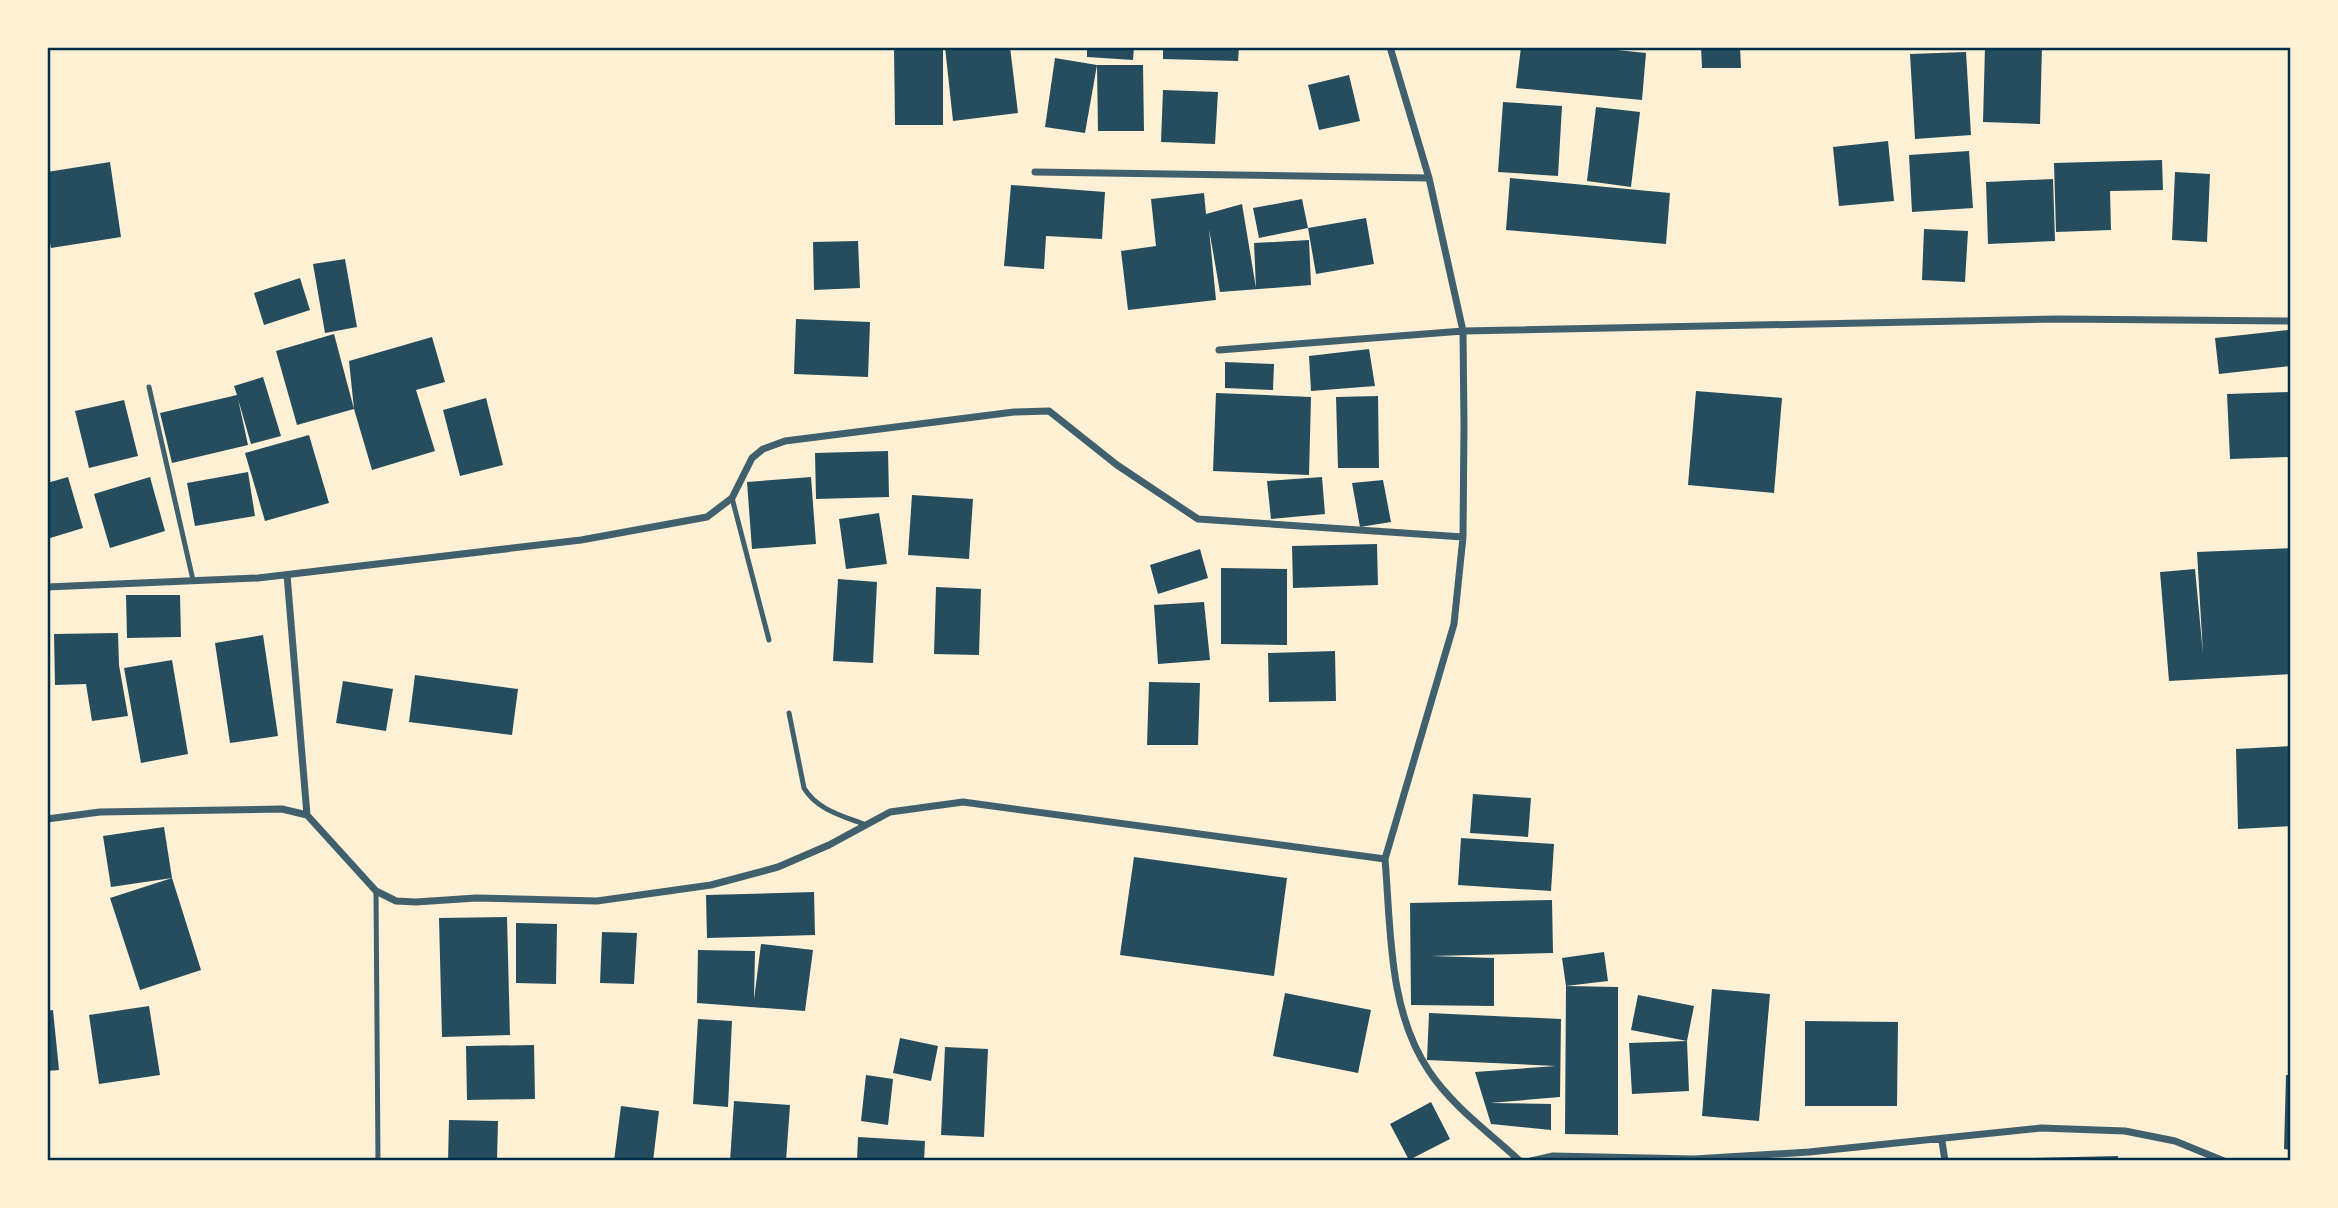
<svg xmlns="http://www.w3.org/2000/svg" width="2338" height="1208" font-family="Barlow,sans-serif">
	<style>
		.building { fill: #264d5e }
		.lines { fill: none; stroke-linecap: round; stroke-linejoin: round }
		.service { stroke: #3f606c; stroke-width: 5 }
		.minor { stroke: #3f606c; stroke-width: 7 }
		.neatline { fill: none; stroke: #003049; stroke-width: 2.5 }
	</style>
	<rect width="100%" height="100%" fill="#fdf0d5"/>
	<path class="building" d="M 894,47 L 943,47 L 943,125 L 895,125 Z
		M 945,47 L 1010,47 L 1018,113 L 953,121 Z
		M 1087,47 L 1134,47 L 1133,60 L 1087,57 Z
		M 1163,47 L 1239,47 L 1238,61 L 1163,59 Z
		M 1521,47 L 1589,47 L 1646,53 L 1642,100 L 1516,88 Z
		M 1701,47 L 1740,47 L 1741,68 L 1702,68 Z
		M 1985,47 L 2042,47 L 2040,124 L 1983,122 Z
		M 1966,52 L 1971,135 L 1915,139 L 1910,54 Z
		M 1055,58 L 1097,65 L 1143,65 L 1144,131 L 1098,131 L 1097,65 L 1085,133 L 1045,127 Z
		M 1349,75 L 1360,121 L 1319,130 L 1308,85 Z
		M 1163,90 L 1218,92 L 1215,144 L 1161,142 Z
		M 1503,102 L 1562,106 L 1558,176 L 1498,172 Z
		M 1596,107 L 1640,112 L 1631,187 L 1587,181 Z
		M 1888,141 L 1894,201 L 1839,206 L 1833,147 Z
		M 1969,151 L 1973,208 L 1912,212 L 1909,155 Z
		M 2162,160 L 2163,190 L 2110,191 L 2111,230 L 2056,232 L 2054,163 Z
		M 110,162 L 121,237 L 51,248 L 47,227 L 47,172 Z
		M 2175,172 L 2210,174 L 2207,242 L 2172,240 Z
		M 1510,178 L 1670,193 L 1666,244 L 1506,230 Z
		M 2053,179 L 2055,241 L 1988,244 L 1986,182 Z
		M 1011,185 L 1105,192 L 1102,239 L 1046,236 L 1044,269 L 1004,266 Z
		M 1204,193 L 1206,214 L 1242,204 L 1256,288 L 1254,243 L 1309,240 L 1311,285 L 1220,292 L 1209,229 L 1216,300 L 1128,310 L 1121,251 L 1156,246 L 1151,199 Z
		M 1302,199 L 1308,228 L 1366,218 L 1374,264 L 1316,274 L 1308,228 L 1259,238 L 1253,208 Z
		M 1924,229 L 1968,231 L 1965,282 L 1922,280 Z
		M 858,241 L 860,288 L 814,290 L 813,242 Z
		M 345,259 L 357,327 L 325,333 L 313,264 Z
		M 300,278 L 310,310 L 264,325 L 254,293 Z
		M 796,319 L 870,322 L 868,377 L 794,374 Z
		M 2289,330 L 2291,366 L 2219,374 L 2215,338 Z
		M 334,334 L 354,409 L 349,361 L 432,337 L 445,382 L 416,390 L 435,451 L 372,470 L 354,409 L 297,425 L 276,351 Z
		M 1369,349 L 1375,386 L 1311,391 L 1309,356 Z
		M 1225,362 L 1274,364 L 1273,390 L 1225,388 Z
		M 263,377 L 281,436 L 251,444 L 238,399 L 248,445 L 172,463 L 160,413 L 237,395 L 234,386 Z
		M 1696,391 L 1782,398 L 1774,493 L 1688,485 Z
		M 2291,392 L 2291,457 L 2230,459 L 2227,394 Z
		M 1216,393 L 1311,397 L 1309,475 L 1213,471 Z
		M 1378,396 L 1379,468 L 1338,468 L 1336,397 Z
		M 486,398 L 503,465 L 460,476 L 443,410 Z
		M 124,400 L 138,456 L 89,468 L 75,411 Z
		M 309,435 L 329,503 L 265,521 L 245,453 Z
		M 888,451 L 889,497 L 816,499 L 815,453 Z
		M 248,472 L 255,516 L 195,526 L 187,483 Z
		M 68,477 L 83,528 L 47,539 L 47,483 Z
		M 150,477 L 165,531 L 110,548 L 94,494 Z
		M 811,477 L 816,544 L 752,549 L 747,482 Z
		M 1322,477 L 1325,514 L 1271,519 L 1267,481 Z
		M 1383,480 L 1391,522 L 1360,527 L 1352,483 Z
		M 912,495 L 973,499 L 969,559 L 908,555 Z
		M 879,513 L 887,564 L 846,569 L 839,519 Z
		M 1377,544 L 1378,585 L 1293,588 L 1292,546 Z
		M 2291,548 L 2291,674 L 2169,681 L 2160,572 L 2195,569 L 2203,654 L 2197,552 Z
		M 1200,549 L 1208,578 L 1158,594 L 1150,565 Z
		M 1221,568 L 1287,569 L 1287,645 L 1221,644 Z
		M 838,579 L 877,582 L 873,663 L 833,661 Z
		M 936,587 L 981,589 L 979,655 L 934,654 Z
		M 126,595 L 180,595 L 181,637 L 127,638 Z
		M 1204,602 L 1210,660 L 1158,664 L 1154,605 Z
		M 118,633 L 119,665 L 128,716 L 92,721 L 86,684 L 55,685 L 54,634 Z
		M 263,635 L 278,736 L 230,743 L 215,643 Z
		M 1335,651 L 1336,701 L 1269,702 L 1268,653 Z
		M 172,660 L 188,754 L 141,763 L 124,668 Z
		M 415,675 L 518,689 L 512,735 L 409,722 Z
		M 343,681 L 393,689 L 386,731 L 336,723 Z
		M 1149,682 L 1200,683 L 1198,745 L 1147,745 Z
		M 2291,746 L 2291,826 L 2238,829 L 2236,749 Z
		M 1473,794 L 1531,798 L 1528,837 L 1470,833 Z
		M 164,827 L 172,878 L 201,970 L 140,990 L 110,898 L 172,878 L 111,887 L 103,836 Z
		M 1461,838 L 1554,844 L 1551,891 L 1458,885 Z
		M 1134,857 L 1287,878 L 1274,976 L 1120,955 Z
		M 814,892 L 815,935 L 707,938 L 706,895 Z
		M 1552,900 L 1553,953 L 1431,956 L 1494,958 L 1494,1006 L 1411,1005 L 1410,903 Z
		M 507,917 L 510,1035 L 442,1037 L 439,918 Z
		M 516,923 L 557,924 L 556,984 L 516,983 Z
		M 602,932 L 637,933 L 634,984 L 600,983 Z
		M 761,944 L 813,950 L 805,1011 L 697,1003 L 698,950 L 755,951 L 754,1000 Z
		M 1604,952 L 1608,981 L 1566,986 L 1562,958 Z
		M 1566,986 L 1618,987 L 1618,1135 L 1565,1134 Z
		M 1712,989 L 1770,994 L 1759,1121 L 1702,1116 Z
		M 1285,993 L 1371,1010 L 1358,1073 L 1273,1056 Z
		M 1638,995 L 1694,1006 L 1687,1041 L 1689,1091 L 1632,1094 L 1629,1043 L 1687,1041 L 1631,1030 Z
		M 149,1006 L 160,1075 L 99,1084 L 89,1015 Z
		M 53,1010 L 59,1070 L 47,1071 L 47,1011 Z
		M 1429,1013 L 1561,1019 L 1560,1097 L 1490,1103 L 1551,1104 L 1551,1130 L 1491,1124 L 1475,1072 L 1556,1066 L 1427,1060 Z
		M 698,1019 L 732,1021 L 728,1107 L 693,1104 Z
		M 1805,1021 L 1898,1022 L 1897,1106 L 1805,1106 Z
		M 900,1038 L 938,1046 L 931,1081 L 893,1073 Z
		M 534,1045 L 535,1099 L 467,1100 L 466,1046 Z
		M 945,1047 L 988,1049 L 984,1137 L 941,1135 Z
		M 866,1075 L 893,1079 L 888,1125 L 861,1121 Z
		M 2286,1075 L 2291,1075 L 2291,1150 L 2284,1149 Z
		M 734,1101 L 790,1105 L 786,1161 L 730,1161 Z
		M 1431,1102 L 1450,1139 L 1409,1160 L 1390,1124 Z
		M 621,1106 L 659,1111 L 653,1161 L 614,1161 Z
		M 449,1120 L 498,1121 L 497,1161 L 448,1161 Z
		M 858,1137 L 925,1141 L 924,1161 L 857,1161 Z
		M 2118,1156 L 2118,1161 L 2032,1161 L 2032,1158 Z"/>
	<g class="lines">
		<path class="service" d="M 149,387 L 193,580
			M 732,498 L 769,640
			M 789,713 L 804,788 C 817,810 843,816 866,825
			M 376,891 L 378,1161"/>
		<path class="minor" d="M 1035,172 L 1429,178
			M 1219,350 L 1463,331 L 2057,319 L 2291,321
			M 287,575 L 307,815
			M 47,587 L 258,578 L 581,540 L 707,517 L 732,498 L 752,458 L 763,449 L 785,441 L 1014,412 L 1049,411 L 1117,465 L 1198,519 L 1463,537
			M 47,819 L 100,812 L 282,809 L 307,815 L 376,891 L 396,901 L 416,902 L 476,898 L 597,901 L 711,885 L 778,867 L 829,845 L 890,812 L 963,802 L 1385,859 L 1454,624 L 1463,537 L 1464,426 L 1463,331 L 1429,178 L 1390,47
			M 1385,859 C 1391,930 1388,1010 1429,1071 C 1452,1106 1490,1133 1520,1161
			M 1942,1141 L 1945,1161
			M 1531,1161 L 1553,1156 L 1694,1159 L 1809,1152 L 2041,1128 L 2125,1131 L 2175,1141 L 2224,1161"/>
	</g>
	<rect width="2338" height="1208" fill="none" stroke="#fdf0d5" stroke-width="98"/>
	<rect x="49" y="49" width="2240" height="1110" class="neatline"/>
</svg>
